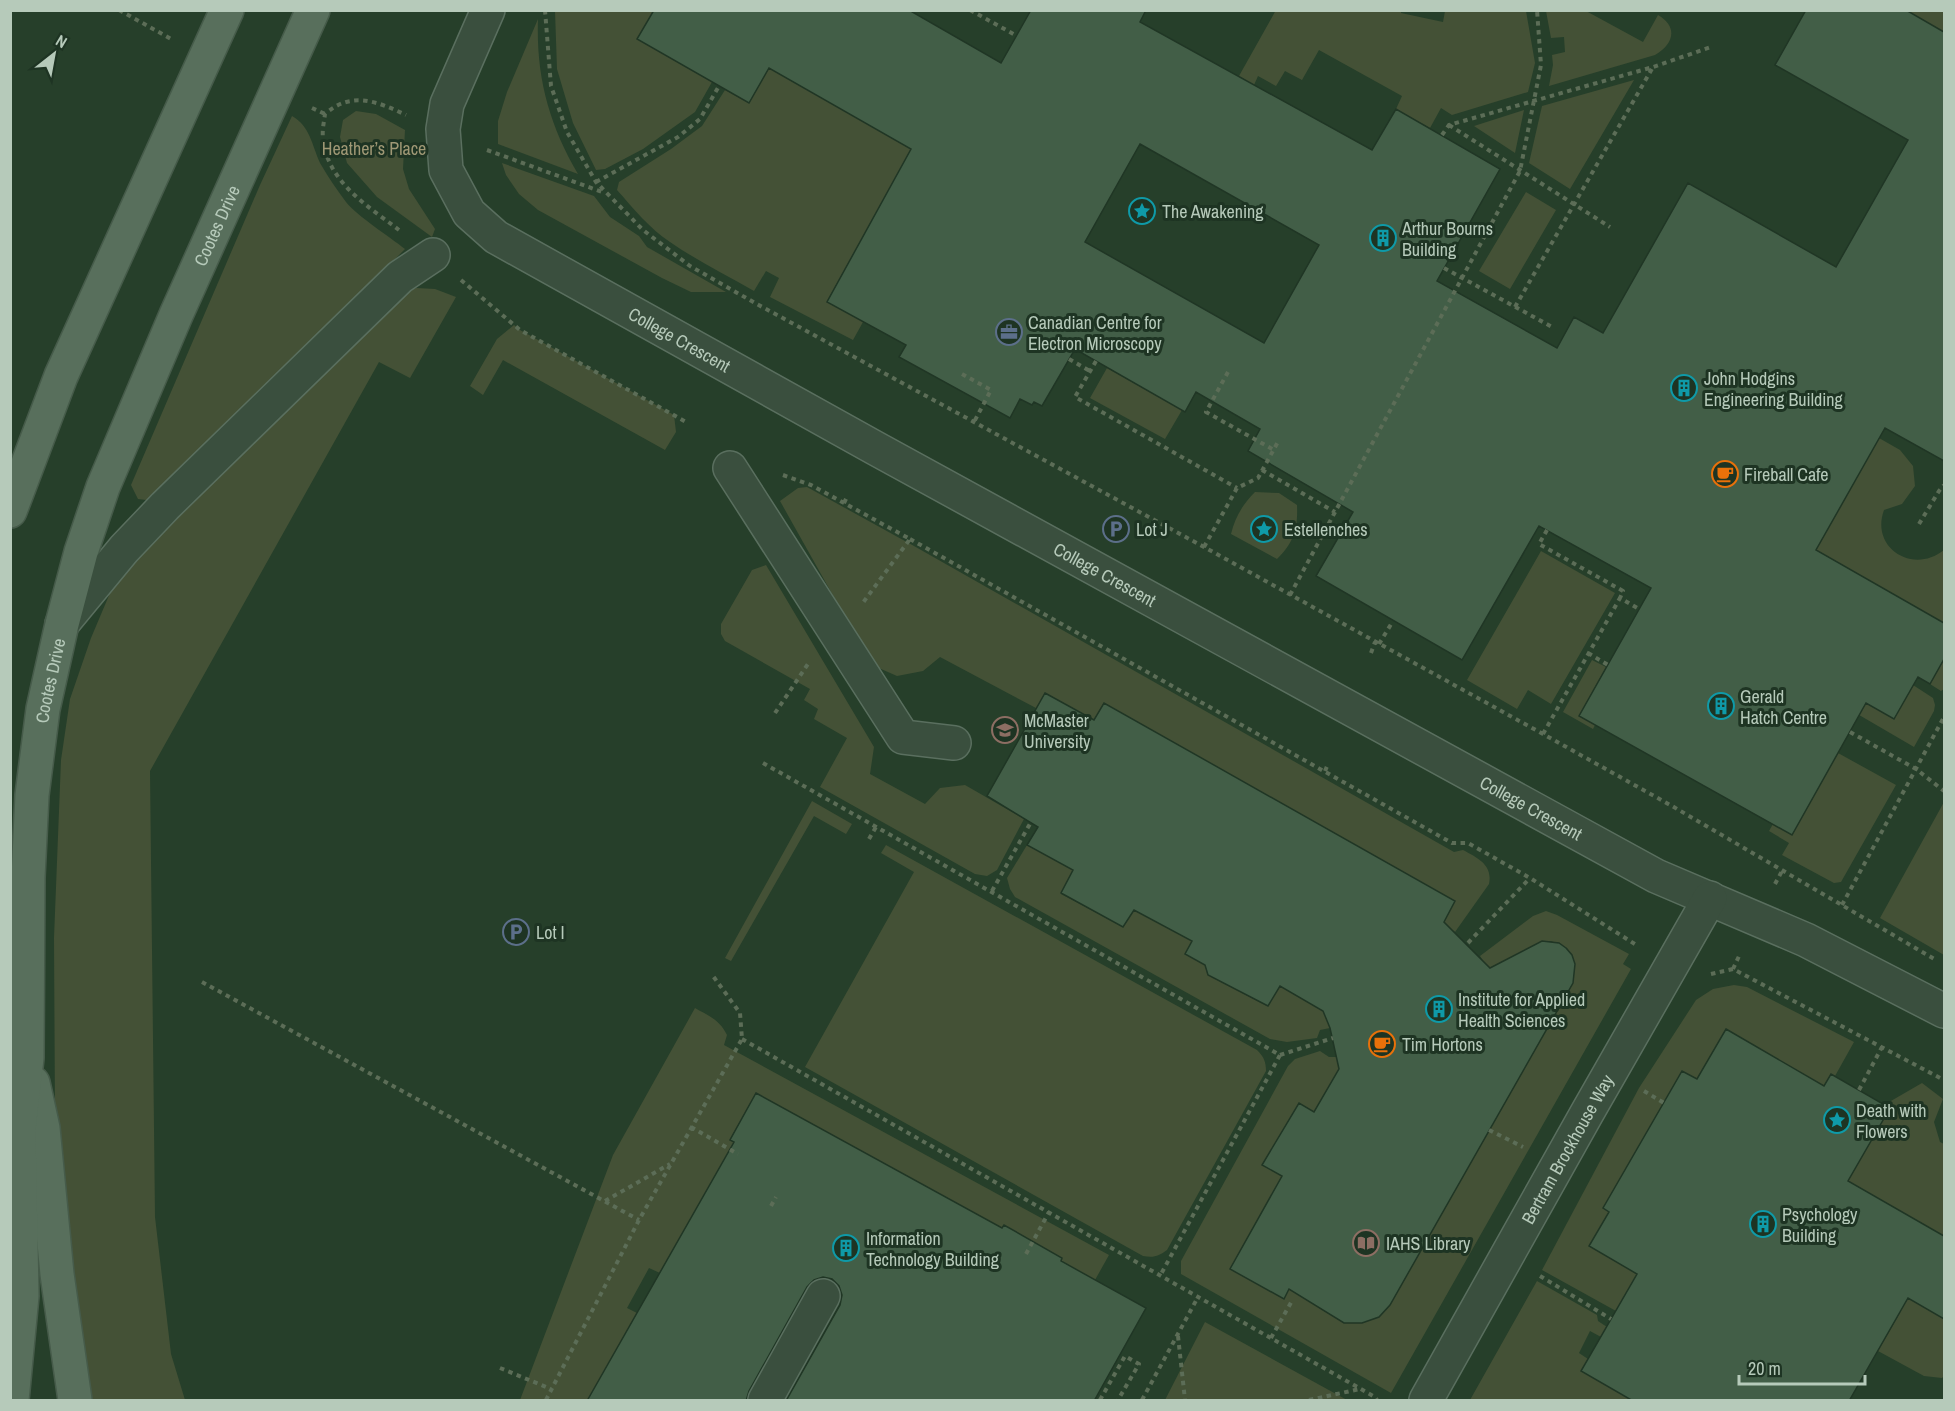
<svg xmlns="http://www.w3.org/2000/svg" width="1955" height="1411" font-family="'Archivo Narrow',sans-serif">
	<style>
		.green { fill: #445136 }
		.building { fill: #425e47; stroke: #203625; stroke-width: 1.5; fill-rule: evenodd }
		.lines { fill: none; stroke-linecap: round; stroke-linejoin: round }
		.minor-casing { stroke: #5a6f5f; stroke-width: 36 }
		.major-casing { stroke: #465b4a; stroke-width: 36 }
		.path { stroke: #5c6d57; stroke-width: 4; stroke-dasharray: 4.5 4.5; stroke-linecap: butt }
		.minor { stroke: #3a4f3e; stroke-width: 33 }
		.major { stroke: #586f5c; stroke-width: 33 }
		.labels { text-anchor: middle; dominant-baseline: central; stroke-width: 6; stroke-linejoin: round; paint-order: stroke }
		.park-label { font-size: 18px; fill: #9f9875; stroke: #1e3423 }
		.poi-label { font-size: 18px; fill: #b6caba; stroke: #1e3423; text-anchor: start }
		.street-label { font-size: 18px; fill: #b6caba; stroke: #1e3423 }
	</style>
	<rect width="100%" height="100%" fill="#263f2a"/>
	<path class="green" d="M 1276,10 L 1401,11 L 1401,13 L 1443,22 L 1445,11 L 1526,11 L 1535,63 L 1528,92 L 1452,115 L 1441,108 L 1430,128 L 1396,109 L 1402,96 L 1319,50 L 1302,80 L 1285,71 L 1276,86 L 1258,76 L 1254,85 L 1239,76 Z
		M 555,11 L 654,11 L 637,39 L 712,82 L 695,112 L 643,149 L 605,169 L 596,170 L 573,123 L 557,69 Z
		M 1546,11 L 1586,11 L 1643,42 L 1658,15 C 1679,27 1673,45 1655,55 L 1549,86 L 1553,65 L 1552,55 L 1565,52 L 1564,37 L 1551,38 Z
		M 1906,11 L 1944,11 L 1944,32 Z
		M 538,19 C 536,77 549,124 578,174 L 498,144 L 498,121 L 507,92 Z
		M 769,68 L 1031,217 L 885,197 L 827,301 L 863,322 L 853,340 L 770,297 L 779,278 L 766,271 L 754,291 C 726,275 696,260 670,242 C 650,229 633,208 617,190 L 619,182 L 671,149 L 702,126 L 725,90 L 749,103 Z
		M 1634,80 L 1570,189 L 1529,163 L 1542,106 Z
		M 1524,110 L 1515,153 L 1474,126 Z
		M 356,111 L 376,114 L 405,130 L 403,169 L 409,189 L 435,229 L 432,237 L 377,197 L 347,163 L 340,137 L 343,120 Z
		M 292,116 C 310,126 312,145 320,163 C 328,177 337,190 346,202 C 357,216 390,237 405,249 L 155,501 L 138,499 L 131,485 L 260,185 Z
		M 502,163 L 594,196 L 610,217 L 639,236 L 647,247 L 726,292 L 691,292 L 662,278 L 538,210 L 519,194 L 506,175 Z
		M 1526,192 L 1556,210 L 1510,289 L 1479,271 Z
		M 416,288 L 435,289 L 456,297 L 410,378 L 379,362 L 150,771 L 155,1217 L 171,1354 L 185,1400 L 91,1400 L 74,1292 L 55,1115 L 54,938 L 61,760 L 70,699 L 91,638 L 110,593 L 159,531 L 406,291 Z
		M 514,325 L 520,330 L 674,415 L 676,432 L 665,450 L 503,360 L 483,395 L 470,386 L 497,339 Z
		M 1107,368 L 1182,410 L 1165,439 L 1090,398 Z
		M 1879,438 L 1900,450 L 1913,466 L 1915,486 L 1902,504 L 1884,510 C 1870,548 1913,575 1944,550 L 1944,623 L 1800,541 Z
		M 807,487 L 914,546 L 1454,852 L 1463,850 C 1478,858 1493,865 1489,884 L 1455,932 L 1443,924 L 1454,901 L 1104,703 L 1094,720 L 1045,693 L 1036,708 L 940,657 L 923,671 L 897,676 L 872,665 L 780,501 L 798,488 Z
		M 1255,492 L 1279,493 L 1297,505 C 1298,529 1294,542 1277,559 L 1231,534 C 1235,517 1243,504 1255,492 Z
		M 1541,551 L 1615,593 L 1551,704 L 1528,690 L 1517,709 L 1467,680 Z
		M 766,565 L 874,747 L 870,774 L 925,804 L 940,788 L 965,785 L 1024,819 L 997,870 L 987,876 L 975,874 L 820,787 L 847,738 L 814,719 L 818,709 L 804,700 L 810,689 L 725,641 L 721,634 L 721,624 L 752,570 Z
		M 1944,659 L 1944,689 L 1941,691 L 1930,684 Z
		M 1592,660 L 1606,667 L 1579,716 L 1595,725 L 1593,729 L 1563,712 Z
		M 1913,685 L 1933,698 L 1935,705 L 1934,711 L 1914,747 L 1854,712 L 1860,700 L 1894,719 Z
		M 1838,753 L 1896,785 L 1841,882 L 1834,883 L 1782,855 L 1789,843 L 1769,831 L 1773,824 L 1792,835 Z
		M 812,801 L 852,824 L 846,834 L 814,816 L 731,961 L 725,958 Z
		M 1944,802 L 1944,955 L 1880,918 Z
		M 886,845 L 1257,1050 C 1264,1057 1266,1062 1266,1071 L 1167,1250 C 1159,1256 1154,1258 1143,1256 L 805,1067 L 914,872 L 881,853 Z
		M 1027,845 L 1073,870 L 1061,894 L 1123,927 L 1134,910 L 1192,941 L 1206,965 L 1207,973 L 1210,976 L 1267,1006 L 1280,986 L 1324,1011 L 1330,1028 L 1320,1030 L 1317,1038 L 1287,1042 L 1270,1039 L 1015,897 L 1010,889 L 1007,878 Z
		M 1546,911 L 1557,915 L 1629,954 L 1623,964 L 1631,969 L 1391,1393 L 1181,1274 L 1181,1261 L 1288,1066 L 1295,1059 L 1320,1051 L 1329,1057 L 1336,1057 L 1341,1066 L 1314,1112 L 1299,1103 L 1262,1165 L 1282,1176 L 1230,1269 C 1249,1276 1270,1281 1288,1289 C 1326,1306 1350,1346 1390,1305 L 1573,983 L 1575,964 L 1572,955 L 1567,948 L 1551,941 L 1542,941 L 1488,969 L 1480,956 L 1533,916 Z
		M 1734,985 L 1747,987 L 1854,1042 L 1835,1076 L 1831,1074 L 1824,1086 L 1726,1029 L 1697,1079 L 1682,1071 L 1652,1123 L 1609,1212 L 1637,1274 L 1616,1311 L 1542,1270 L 1639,1088 L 1696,1000 L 1713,989 Z
		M 695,1008 C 709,1016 720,1020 727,1035 L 724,1045 L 1109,1255 L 1095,1280 L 1061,1261 L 1062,1258 L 1004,1225 L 1002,1228 L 756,1093 L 730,1139 L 742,1146 L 660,1273 L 649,1268 L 627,1308 L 637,1313 L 588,1400 L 520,1400 L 613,1155 Z
		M 1922,1083 L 1943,1099 L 1934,1122 L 1940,1142 L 1944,1144 L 1944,1236 L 1848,1181 L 1890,1108 L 1884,1105 Z
		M 1537,1281 L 1597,1315 L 1598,1321 L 1607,1327 L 1601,1337 L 1590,1331 L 1579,1353 L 1588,1359 L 1633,1400 L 1470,1400 Z
		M 1901,1294 L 1943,1318 L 1944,1317 L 1944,1376 L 1942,1378 L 1924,1376 L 1878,1351 L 1900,1313 Z
		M 1205,1322 L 1347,1400 L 1165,1400 Z"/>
	<path class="building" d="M 654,10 L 909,10 L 1001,63 L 1031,10 L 1146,10 L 1140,22 L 1372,150 L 1396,109 L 1500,169 L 1437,281 L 1557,348 L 1574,317 L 1603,333 L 1688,183 L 1836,267 L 1908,140 L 1775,65 L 1806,10 L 1906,10 L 1944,32 L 1944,461 L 1885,428 L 1816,550 L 1944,623 L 1944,659 L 1930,684 L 1918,677 L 1894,719 L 1866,703 L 1792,835 L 1579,716 L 1651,588 L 1539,526 L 1462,660 L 1316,576 L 1353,512 L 1248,451 L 1260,429 L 1196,392 L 1185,412 L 1075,349 L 1042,406 L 1034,402 L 1032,405 L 1020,399 L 1010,418 L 899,357 L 906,345 L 827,302 L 911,149 L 769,68 L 749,103 L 637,39 ZM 1140,144 L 1319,245 L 1264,343 L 1085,242 Z
		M 1045,693 L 1094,720 L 1104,703 L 1455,901 L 1444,922 L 1490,968 L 1542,941 L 1559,943 L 1566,948 L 1572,955 L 1575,964 L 1573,983 L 1390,1305 L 1379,1317 L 1362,1323 L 1344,1323 L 1289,1289 L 1284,1299 L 1230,1269 L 1282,1176 L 1262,1165 L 1299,1103 L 1314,1112 L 1339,1069 L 1330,1028 L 1323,1011 L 1280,986 L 1268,1006 L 1208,975 L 1205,965 L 1185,954 L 1192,941 L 1134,910 L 1123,927 L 1061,893 L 1073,870 L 1027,845 L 1038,827 L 987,796 Z
		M 1726,1029 L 1824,1086 L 1831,1074 L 1890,1108 L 1848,1181 L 1944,1236 L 1944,1319 L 1908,1298 L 1849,1401 L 1633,1401 L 1581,1371 L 1637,1274 L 1589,1246 L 1609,1212 L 1603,1208 L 1682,1071 L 1697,1079 Z
		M 756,1093 L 1002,1228 L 1004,1225 L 1062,1258 L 1061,1261 L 1146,1308 L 1094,1401 L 786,1401 L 840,1305 L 842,1295 L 839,1286 L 832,1279 L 823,1277 L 814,1280 L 807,1287 L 749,1391 L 746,1401 L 587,1401 L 734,1142 L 730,1140 Z"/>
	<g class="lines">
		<defs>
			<g id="minor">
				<path id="s1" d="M 488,10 L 447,104 L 443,129 L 446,170 L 469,213 L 496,237 L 875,448 L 1656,876 L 1806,940 L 1944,1011"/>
				<path d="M 730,468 L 903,737 L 954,743"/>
				<path d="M 62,624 L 124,549 L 165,506 L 400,277 L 433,255"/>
				<path d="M 765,1400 L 823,1296"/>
				<path id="s2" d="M 1426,1400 L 1587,1113 L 1710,898"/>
			</g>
			<g id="major">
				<path d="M 10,511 L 61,376 L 227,10"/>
				<path d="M 33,1083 L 43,1128 L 57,1274 L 75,1400"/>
				<path id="s3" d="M 12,1400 L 22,1296 L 19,1129 L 27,1058 L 28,877 L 32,795 L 43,709 L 62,624 L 81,552 L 103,487 L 176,315 L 313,10"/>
			</g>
		</defs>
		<use href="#minor" class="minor-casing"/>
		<use href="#major" class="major-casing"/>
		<path class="path" d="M 119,10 L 173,40
			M 545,10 L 551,86 L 567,132 L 596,182 L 643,230 L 690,266 L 755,303 L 1204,547 L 1543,734 L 1672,806 L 1936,960
			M 970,10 L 1017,36
			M 312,108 L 325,114
			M 1449,125 L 1610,227
			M 1442,135 L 1449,125 L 1653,67 L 1711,47
			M 487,150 L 605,193
			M 596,182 L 678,137 L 700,119 L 719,86
			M 399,230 C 368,206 327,182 323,138 C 322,130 324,122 325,114 C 351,91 377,101 406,115
			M 1444,268 L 1554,328
			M 461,280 L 520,330 L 688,423
			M 1515,307 L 1653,67
			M 1069,359 L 1090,371
			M 1096,361 L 1075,397 L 1237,488
			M 1228,372 L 1206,412 L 1274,450
			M 962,374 L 991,390 L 974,422
			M 1262,470 L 1335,512
			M 783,475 L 811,485 L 910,539 L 862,604
			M 844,503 L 848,495
			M 1919,524 L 1939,491 L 1944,485
			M 1547,530 L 1539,544 L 1623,591 L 1620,598 L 1639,609
			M 910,539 L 1452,843 L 1468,843 L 1530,878 L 1638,946
			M 1204,547 L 1237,488 L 1258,478 L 1279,440
			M 1290,595 L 1520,171 L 1541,65 L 1537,10
			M 1379,644 L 1393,621
			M 1371,653 L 1375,642
			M 1588,653 L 1608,665
			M 775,713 L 810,661
			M 1850,732 L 1916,769 L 1944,791
			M 1543,734 L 1620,598
			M 763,763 L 1280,1055 L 1160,1276
			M 1325,771 L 1328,764
			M 869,839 L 876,827
			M 1775,884 L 1782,871
			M 992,891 L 1031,822
			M 1842,905 L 1944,717
			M 1468,943 L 1530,878
			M 1733,969 L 1740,954
			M 1711,974 L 1733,969 L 1944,1080
			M 202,982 L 639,1220
			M 742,1039 L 1375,1397 L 1377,1400
			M 1280,1055 L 1333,1038
			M 1859,1090 L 1882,1047
			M 1644,1091 L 1664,1103
			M 691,1127 L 738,1154
			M 1489,1130 L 1523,1147
			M 605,1201 L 670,1164
			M 771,1206 L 776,1197
			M 1026,1254 L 1049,1212
			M 1540,1276 L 1611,1319
			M 1178,1336 L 1185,1400
			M 1271,1338 L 1293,1299
			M 500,1368 L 551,1389
			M 546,1400 L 639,1220 L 742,1039 L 740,1013 L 713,976
			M 1100,1400 L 1125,1356 L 1139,1364 L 1118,1400
			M 1142,1400 L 1198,1297
			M 1309,1400 L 1360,1389"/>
		<use href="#minor" class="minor"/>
		<use href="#major" class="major"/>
	</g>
	<defs>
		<symbol id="sight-ring" viewBox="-11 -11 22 22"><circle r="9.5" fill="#1e3423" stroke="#0f9aa8" stroke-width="1.5"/><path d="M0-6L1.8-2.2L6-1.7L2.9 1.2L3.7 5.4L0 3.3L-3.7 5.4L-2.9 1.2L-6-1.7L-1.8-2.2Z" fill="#0f9aa8"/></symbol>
		<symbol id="building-ring" viewBox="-11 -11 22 22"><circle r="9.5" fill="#1e3423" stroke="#0f9aa8" stroke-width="1.5"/><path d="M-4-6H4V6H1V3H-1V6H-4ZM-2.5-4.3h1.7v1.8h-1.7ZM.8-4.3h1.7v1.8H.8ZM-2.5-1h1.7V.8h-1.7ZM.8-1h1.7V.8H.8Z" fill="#0f9aa8"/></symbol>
		<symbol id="office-ring" viewBox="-11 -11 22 22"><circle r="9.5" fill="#1e3423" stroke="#5c6f8a" stroke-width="1.5"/><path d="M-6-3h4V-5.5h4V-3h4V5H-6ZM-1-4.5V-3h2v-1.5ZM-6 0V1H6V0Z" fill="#5c6f8a"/></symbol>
		<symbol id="cafe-ring" viewBox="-11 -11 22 22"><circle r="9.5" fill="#1e3423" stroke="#e8710a" stroke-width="1.5"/><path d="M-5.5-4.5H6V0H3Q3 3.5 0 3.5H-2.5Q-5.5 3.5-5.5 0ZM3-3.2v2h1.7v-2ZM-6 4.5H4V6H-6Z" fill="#e8710a"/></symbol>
		<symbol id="parking-ring" viewBox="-11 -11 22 22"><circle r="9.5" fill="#1e3423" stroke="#5c6f8a" stroke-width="1.5"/><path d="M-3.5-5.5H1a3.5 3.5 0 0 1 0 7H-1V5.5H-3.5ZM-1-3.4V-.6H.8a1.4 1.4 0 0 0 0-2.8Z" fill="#5c6f8a"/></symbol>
		<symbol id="university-ring" viewBox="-11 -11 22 22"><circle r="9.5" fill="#1e3423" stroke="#8d6e63" stroke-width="1.5"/><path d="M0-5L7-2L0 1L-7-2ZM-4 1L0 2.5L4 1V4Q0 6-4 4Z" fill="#8d6e63"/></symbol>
		<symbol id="library-ring" viewBox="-11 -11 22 22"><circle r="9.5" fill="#1e3423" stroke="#8d6e63" stroke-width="1.5"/><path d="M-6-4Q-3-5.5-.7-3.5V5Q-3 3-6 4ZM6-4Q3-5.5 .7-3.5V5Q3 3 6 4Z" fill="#8d6e63"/></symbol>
	</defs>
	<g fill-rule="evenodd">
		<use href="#sight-ring" x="1127" y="196" width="30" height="30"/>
		<use href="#building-ring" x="1368" y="223" width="30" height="30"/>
		<use href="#office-ring" x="994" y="317" width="30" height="30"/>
		<use href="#building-ring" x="1669" y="373" width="30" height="30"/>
		<use href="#cafe-ring" x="1710" y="459" width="30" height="30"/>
		<use href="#parking-ring" x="1101" y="514" width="30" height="30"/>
		<use href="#sight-ring" x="1249" y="514" width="30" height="30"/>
		<use href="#building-ring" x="1706" y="691" width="30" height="30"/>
		<use href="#university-ring" x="990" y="715" width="30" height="30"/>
		<use href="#parking-ring" x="501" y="917" width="30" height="30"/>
		<use href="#building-ring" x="1424" y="994" width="30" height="30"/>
		<use href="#cafe-ring" x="1367" y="1029" width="30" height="30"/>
		<use href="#sight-ring" x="1822" y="1105" width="30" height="30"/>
		<use href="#building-ring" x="1748" y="1209" width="30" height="30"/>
		<use href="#library-ring" x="1351" y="1228" width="30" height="30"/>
		<use href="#building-ring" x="831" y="1233" width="30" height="30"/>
	</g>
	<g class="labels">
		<g class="park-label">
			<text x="374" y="148">Heather’s Place</text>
		</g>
		<g class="poi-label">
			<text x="1162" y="211">The Awakening</text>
			<text x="1402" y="228">Arthur Bourns<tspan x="1402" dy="21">Building</tspan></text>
			<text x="1028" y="322">Canadian Centre for<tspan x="1028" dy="21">Electron Microscopy</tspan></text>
			<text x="1704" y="378">John Hodgins<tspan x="1704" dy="21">Engineering Building</tspan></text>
			<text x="1744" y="474">Fireball Cafe</text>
			<text x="1136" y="529">Lot J</text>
			<text x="1284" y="529">Estellenches</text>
			<text x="1740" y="696">Gerald<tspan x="1740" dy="21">Hatch Centre</tspan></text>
			<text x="1024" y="720">McMaster<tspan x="1024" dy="21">University</tspan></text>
			<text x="536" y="932">Lot I</text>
			<text x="1458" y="999">Institute for Applied<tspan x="1458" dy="21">Health Sciences</tspan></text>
			<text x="1402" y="1044">Tim Hortons</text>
			<text x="1856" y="1110">Death with<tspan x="1856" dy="21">Flowers</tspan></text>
			<text x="1782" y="1214">Psychology<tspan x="1782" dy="21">Building</tspan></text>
			<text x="866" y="1238">Information<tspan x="866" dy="21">Technology Building</tspan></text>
			<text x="1386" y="1243">IAHS Library</text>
		</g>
		<g class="street-label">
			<text stroke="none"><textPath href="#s3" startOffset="1208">Cootes Drive</textPath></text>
			<text stroke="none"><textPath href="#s1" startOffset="464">College Crescent</textPath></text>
			<text stroke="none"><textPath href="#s1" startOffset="950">College Crescent</textPath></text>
			<text stroke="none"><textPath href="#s3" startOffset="722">Cootes Drive</textPath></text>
			<text stroke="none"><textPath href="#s1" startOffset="1436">College Crescent</textPath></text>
			<text stroke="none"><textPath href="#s2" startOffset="288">Bertram Brockhouse Way</textPath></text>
		</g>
	</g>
	<rect width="1955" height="1411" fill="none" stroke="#b6caba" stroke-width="24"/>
	<g transform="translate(54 54) rotate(31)" stroke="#1e3423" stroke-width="4.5" paint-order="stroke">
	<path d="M0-4.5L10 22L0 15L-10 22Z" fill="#b6caba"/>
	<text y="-9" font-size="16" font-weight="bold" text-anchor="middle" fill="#b6caba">N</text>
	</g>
	<path d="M1739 1375v9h126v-9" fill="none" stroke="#b6caba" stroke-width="3"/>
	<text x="1748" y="1375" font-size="18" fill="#b6caba" stroke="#1e3423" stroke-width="4.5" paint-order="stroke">20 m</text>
</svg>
